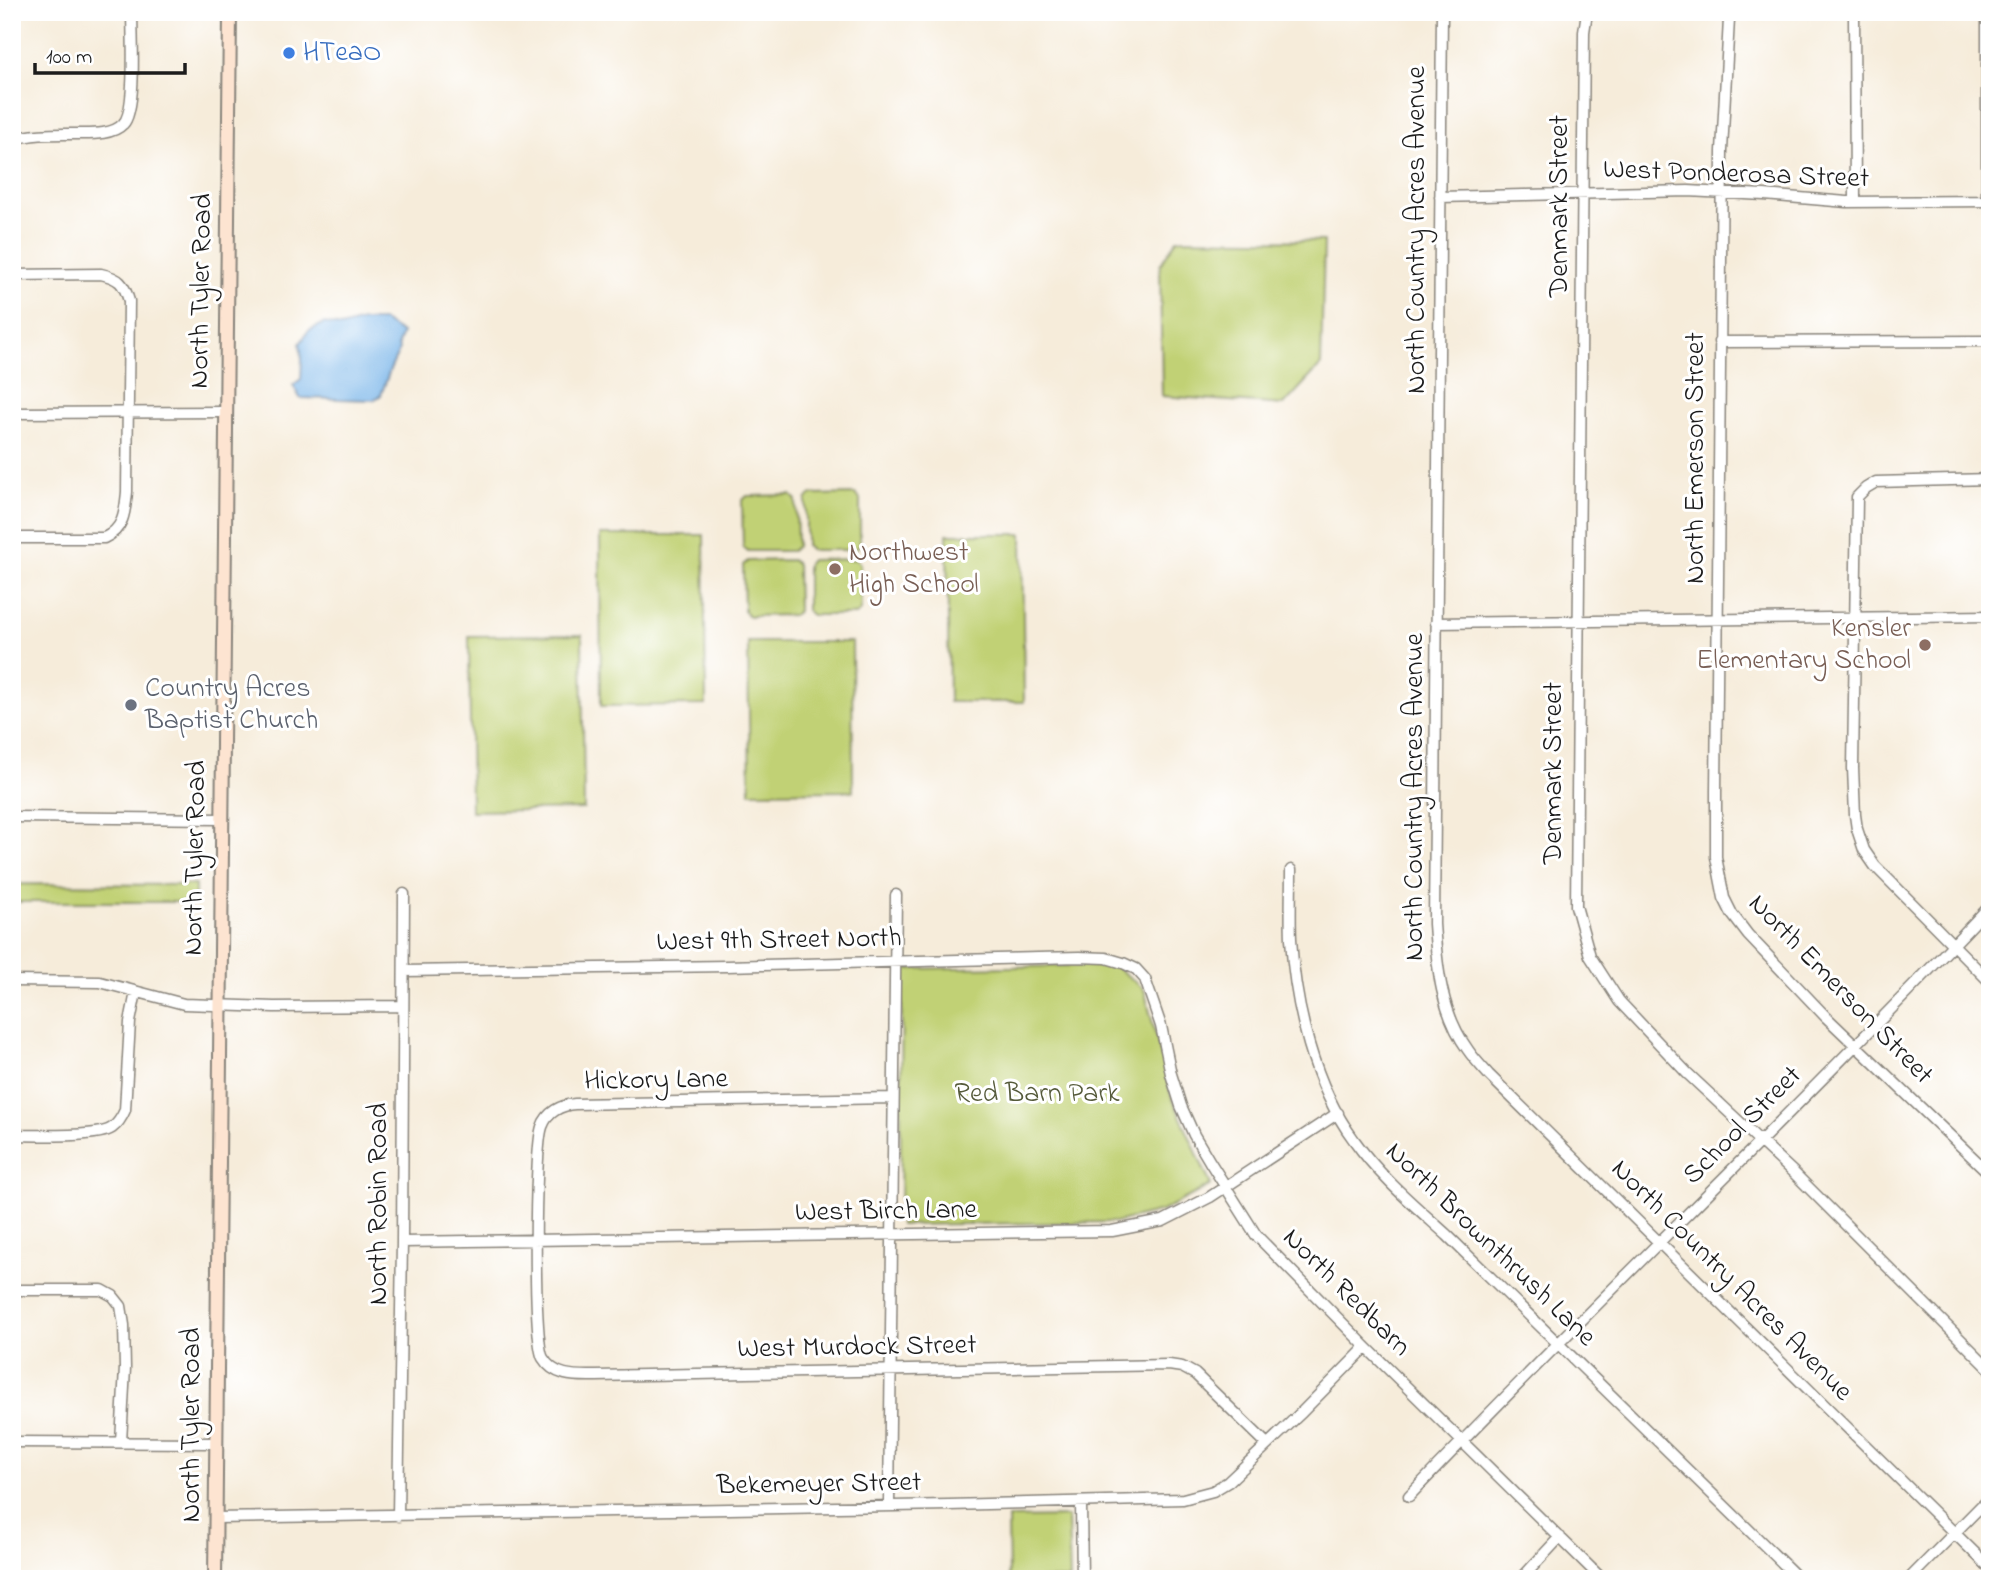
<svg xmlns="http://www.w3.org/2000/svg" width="2002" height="1591" font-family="'Indie Flower',sans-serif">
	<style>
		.green { fill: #c1d174; stroke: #6e7648; stroke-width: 2 }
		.water { fill: #76b3e8; stroke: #496882; stroke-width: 2 }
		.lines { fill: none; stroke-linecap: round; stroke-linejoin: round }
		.minor-casing { stroke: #89847b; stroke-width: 13 }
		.secondary-casing { stroke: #89847b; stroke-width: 16 }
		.minor { stroke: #fff; stroke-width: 10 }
		.secondary { stroke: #fde4d1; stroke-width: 12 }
		.shop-dot { fill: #3f7fe0; stroke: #fff; stroke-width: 2.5 }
		.education-dot { fill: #8d6e63; stroke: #fff; stroke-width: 2.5 }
		.worship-dot { fill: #6b7280; stroke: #fff; stroke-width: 2.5 }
		.labels { text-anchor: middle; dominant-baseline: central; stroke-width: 6; stroke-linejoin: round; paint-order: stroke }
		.shop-label { font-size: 28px; fill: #366cbe; stroke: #fff; text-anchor: start }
		.street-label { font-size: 28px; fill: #1c1c1c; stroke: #fff }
		.education-label { font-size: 28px; fill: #785e54; stroke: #fff; text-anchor: start }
		.worship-label { font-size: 28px; fill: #5b616d; stroke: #fff; text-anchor: start }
		.park-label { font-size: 28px; fill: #565b3b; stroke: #fff }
	</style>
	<rect width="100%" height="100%" fill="#fff"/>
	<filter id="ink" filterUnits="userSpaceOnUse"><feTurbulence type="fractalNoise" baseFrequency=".0143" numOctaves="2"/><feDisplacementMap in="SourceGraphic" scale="14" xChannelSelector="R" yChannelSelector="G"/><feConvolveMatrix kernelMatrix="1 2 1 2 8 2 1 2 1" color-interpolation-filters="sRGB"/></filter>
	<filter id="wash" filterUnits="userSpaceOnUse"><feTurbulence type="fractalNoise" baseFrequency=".00686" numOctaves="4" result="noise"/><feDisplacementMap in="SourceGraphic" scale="28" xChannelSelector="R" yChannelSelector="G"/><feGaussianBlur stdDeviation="1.57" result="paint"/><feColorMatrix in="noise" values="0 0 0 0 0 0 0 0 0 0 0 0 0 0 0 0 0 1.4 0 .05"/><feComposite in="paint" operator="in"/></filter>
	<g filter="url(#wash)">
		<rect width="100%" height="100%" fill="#f6ecda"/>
		<path class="green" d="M 1177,239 L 1324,241 L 1321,365 L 1284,405 L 1162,396 L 1160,265 Z
			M 855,494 L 860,499 L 860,545 L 855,550 L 811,550 L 806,546 L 806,500 L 810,495 Z
			M 791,495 L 796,500 L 797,546 L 792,551 L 748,551 L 743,547 L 742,501 L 747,496 Z
			M 947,534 L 1022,534 L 1024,702 L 949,702 Z
			M 600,535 L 704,535 L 706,705 L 601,706 Z
			M 856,559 L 860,564 L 861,610 L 856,615 L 812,615 L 807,611 L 807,565 L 811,560 Z
			M 792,560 L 797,565 L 798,611 L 793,615 L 749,616 L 744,611 L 743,565 L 748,561 Z
			M 582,635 L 584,809 L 471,811 L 469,636 Z
			M 748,642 L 852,642 L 853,791 L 750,792 Z
			M 12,884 L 195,885 L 195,902 L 12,902 Z
			M 1114,965 L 1144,989 L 1171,1095 L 1211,1185 L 1162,1211 L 1116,1222 L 900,1225 L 902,969 Z
			M 1068,1517 L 1070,1579 L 1009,1579 L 1008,1518 Z"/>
		<path class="water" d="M 362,321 L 383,321 L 402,333 L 398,344 L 399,351 L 390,370 L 381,395 L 374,400 L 300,398 L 293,385 L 301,379 L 302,359 L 300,344 L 308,331 L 325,323 L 341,327 Z"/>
	</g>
	<g filter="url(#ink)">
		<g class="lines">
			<defs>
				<path id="minor" d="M 1442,12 L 1434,924 C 1437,967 1441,1013 1468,1050 C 1474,1059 1482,1067 1489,1075 L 1990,1568
					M 1587,12 L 1584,32 L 1576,906 L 1590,956 L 1619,1001 L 1687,1073 L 1794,1173 L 1990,1369
					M 1732,12 L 1729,19 L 1722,151 L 1716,793 L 1716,857 L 1724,898 L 1732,914 L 1748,935 L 1826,1017 L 1990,1174
					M 1854,12 L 1855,202
					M 1987,12 L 1987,201
					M 12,140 C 32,133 56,134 77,134 C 91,134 113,135 123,124 C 137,111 132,34 132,12
					M 1440,197 L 1688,191 L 1764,195 L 1847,202 L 1990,201
					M 12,275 L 101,274 C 119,278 124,283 129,301 L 127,492 C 125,512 124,529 104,538 L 12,538
					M 1719,342 L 1990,341
					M 12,413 L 226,412
					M 1990,479 L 1876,482 L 1866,488 L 1857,497 L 1853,768 L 1855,815 L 1857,829 L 1864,850 L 1875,866 L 1990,982
					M 1436,623 L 1990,616
					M 12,817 L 221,819
					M 1291,870 C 1291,893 1290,916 1291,939 C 1295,1006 1314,1086 1354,1140 C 1380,1177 1414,1205 1447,1235 L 1799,1579
					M 404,971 L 727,966 L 1079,957 L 1106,958 L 1123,963 L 1136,969 L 1145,979 L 1161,1026 L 1171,1074 L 1181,1106 L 1194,1135 L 1210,1162 L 1256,1235 L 1366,1347 L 1602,1579
					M 12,981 L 100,982 L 184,1004 L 274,1007 L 403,1006
					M 893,1098 L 575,1104 C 561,1105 547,1112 542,1127 C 534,1149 533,1341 543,1358 C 555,1378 577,1376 596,1376 L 1169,1365 L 1182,1367 L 1195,1374 L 1267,1444
					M 12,1135 C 32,1135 98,1138 112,1128 C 119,1123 122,1117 125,1110 L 130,1022 L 136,992
					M 402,1242 L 1112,1231 L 1163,1221 L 1210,1197 L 1338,1113
					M 12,1290 L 102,1290 L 113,1296 L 121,1306 L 124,1325 L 125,1368 L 121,1442
					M 12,1442 L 216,1443
					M 1409,1496 C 1600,1297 1800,1107 1990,906
					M 1081,1503 L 1082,1579
					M 889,1506 L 896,895
					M 398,1516 L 402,1242 L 404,894
					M 215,1518 L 949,1505 L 1183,1499 L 1213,1491 L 1228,1482 L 1302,1412 L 1366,1347
					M 1521,1579 L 1560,1537
					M 1909,1579 L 1990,1497"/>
				<path id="secondary" d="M 215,1579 L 230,12"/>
			</defs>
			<use href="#minor" class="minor-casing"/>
			<use href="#secondary" class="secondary-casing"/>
			<use href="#minor" class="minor"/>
			<use href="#secondary" class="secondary"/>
		</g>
	</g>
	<circle class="shop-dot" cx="289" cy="53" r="7"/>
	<g class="education-dot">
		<circle cx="835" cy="569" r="7"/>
		<circle cx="1925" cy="645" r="7"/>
	</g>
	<circle class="worship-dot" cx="131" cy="705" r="7"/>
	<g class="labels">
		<g class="shop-label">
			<text x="303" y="53">HTeaO</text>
		</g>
		<g class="street-label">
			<text transform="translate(1736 175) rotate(2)">West Ponderosa Street</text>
			<text transform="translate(1560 206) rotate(-90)">Denmark Street</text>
			<text transform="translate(1417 230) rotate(-90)">North Country Acres Avenue</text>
			<text transform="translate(202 291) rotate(-89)">North Tyler Road</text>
			<text transform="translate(1696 458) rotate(-90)">North Emerson Street</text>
			<text transform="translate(1554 773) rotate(-90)">Denmark Street</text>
			<text transform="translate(1415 797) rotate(-90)">North Country Acres Avenue</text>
			<text transform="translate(196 858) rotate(-89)">North Tyler Road</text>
			<text transform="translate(779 941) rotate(-1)">West 9th Street North</text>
			<text transform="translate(1840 990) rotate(46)">North Emerson Street</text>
			<text transform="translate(656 1081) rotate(-1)">Hickory Lane</text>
			<text transform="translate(1743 1126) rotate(-45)">School Street</text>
			<text transform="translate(379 1204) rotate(-90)">North Robin Road</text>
			<text transform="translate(886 1212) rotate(-1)">West Birch Lane</text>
			<text transform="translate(1490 1245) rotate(44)">North Brownthrush Lane</text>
			<text transform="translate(1731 1281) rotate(45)">North Country Acres Avenue</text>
			<text transform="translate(1346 1293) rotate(45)">North Redbarn</text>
			<text transform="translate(857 1348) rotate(-1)">West Murdock Street</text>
			<text transform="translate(192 1425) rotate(-90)">North Tyler Road</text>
			<text transform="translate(819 1485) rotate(-1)">Bekemeyer Street</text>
		</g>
		<g class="education-label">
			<text x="849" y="553">Northwest<tspan x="849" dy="32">High School</tspan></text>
			<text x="1911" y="629" text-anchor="end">Kensler<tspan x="1911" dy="32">Elementary School</tspan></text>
		</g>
		<g class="worship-label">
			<text x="145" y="689">Country Acres<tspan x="145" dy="32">Baptist Church</tspan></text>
		</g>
		<g class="park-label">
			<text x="1037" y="1094">Red Barn Park</text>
		</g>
	</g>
	<rect width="2002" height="1591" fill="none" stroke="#fff" stroke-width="42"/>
	<path d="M35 63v10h150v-10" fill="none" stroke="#1c1c1c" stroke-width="3.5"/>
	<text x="46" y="63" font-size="21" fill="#1c1c1c" stroke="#ffffff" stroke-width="5" paint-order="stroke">100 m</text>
</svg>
